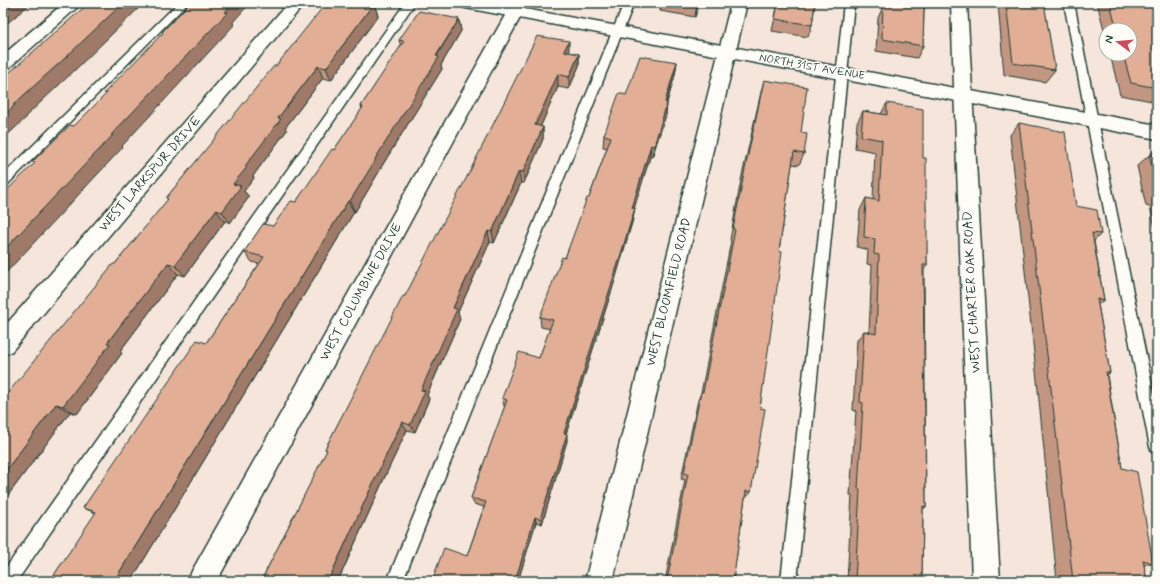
<svg xmlns="http://www.w3.org/2000/svg" width="1160" height="584" font-family="Mynerve,sans-serif">
	<style>
		.lines { fill: none; stroke-linecap: round; stroke-linejoin: round }
		.service-casing { stroke: #1f3d34; stroke-width: 3 }
		.minor-casing { stroke: #1f3d34; stroke-width: 3 }
		.tertiary-casing { stroke: #1f3d34; stroke-width: 3 }
		.service { fill: #fdfcf7; fill-rule: evenodd }
		.minor { fill: #fdfcf7; fill-rule: evenodd }
		.tertiary { fill: #fdfcf7; fill-rule: evenodd }
		.wall { fill: #c39681; stroke: #1f3d34 }
		.shaded-wall { fill: #9f7a69; stroke: #1f3d34 }
		.building { fill: #e3ae96; stroke: #1f3d34 }
		.labels { text-anchor: middle; dominant-baseline: central; stroke-width: 3; stroke-linejoin: round; paint-order: stroke }
		.far-street-label { font-size: 11px; fill: #1f3d34; stroke: #fdfcf7 }
		.street-label { font-size: 13px; fill: #1f3d34; stroke: #fdfcf7 }
	</style>
	<rect width="100%" height="100%" fill="#f5e5da"/>
	<filter id="ink" filterUnits="userSpaceOnUse"><feTurbulence type="fractalNoise" baseFrequency=".025" numOctaves="2"/><feDisplacementMap in="SourceGraphic" scale="8" xChannelSelector="R" yChannelSelector="G"/><feConvolveMatrix kernelMatrix="1 2 1 2 8 2 1 2 1" color-interpolation-filters="sRGB"/></filter>
	<g filter="url(#ink)">
		<g class="lines">
			<defs>
				<path id="service" d="M 178,3 L 188,3 L 7,185 L 3,186 L 3,175 Z
					M 405,3 L 415,3 L 17,581 L 3,581 L 3,572 Z
					M 624,3 L 634,3 L 403,581 L 387,581 Z
					M 844,3 L 854,3 L 797,581 L 781,581 Z
					M 1064,3 L 1074,3 L 1157,410 L 1157,454 L 1152,452 L 1150,447 Z"/>
				<path id="minor" d="M 64,3 L 82,3 L 9,68 L 3,70 L 3,55 Z
					M 288,3 L 305,3 L 11,352 L 3,355 L 3,328 Z
					M 512,3 L 528,3 L 217,581 L 188,581 L 192,571 Z
					M 731,3 L 747,3 L 613,581 L 585,581 Z
					M 951,3 L 967,3 L 1000,581 L 972,581 Z"/>
				<path id="tertiary" d="M 458,3 L 492,3 L 1157,125 L 1157,139 L 466,8 L 460,6 Z"/>
			</defs>
			<use href="#service" class="service-casing"/>
			<use href="#minor" class="minor-casing"/>
			<use href="#tertiary" class="tertiary-casing"/>
			<use href="#service" class="service"/>
			<use href="#minor" class="minor"/>
			<use href="#tertiary" class="tertiary"/>
		</g>
		<path class="wall" d="M 374,3 L 378,16 L 331,80 L 323,78 L 285,128 L 287,130 L 253,176 L 254,178 L 244,191 L 249,197 L 230,223 L 225,221 L 185,276 L 178,274 L 120,351 L 122,353 L 77,414 L 70,412 L 3,502 L 115,264 L 168,200 L 166,198 L 276,66 Z
			M 661,3 L 699,3 L 695,17 L 660,11 Z
			M 778,3 L 822,3 L 821,5 L 815,4 L 812,25 L 808,37 L 772,31 Z
			M 882,3 L 925,3 L 925,8 L 924,10 L 923,46 L 917,58 L 876,51 L 878,18 L 882,9 Z
			M 998,3 L 1045,3 L 1044,5 L 1055,70 L 1045,82 L 1004,75 Z
			M 1097,3 L 1152,3 L 1157,20 L 1157,102 L 1120,95 L 1110,54 L 1130,54 L 1130,30 L 1106,30 L 1106,37 Z
			M 459,19 L 461,31 L 441,65 L 442,69 L 380,169 L 380,170 L 355,212 L 354,212 L 131,581 L 50,581 L 96,513 L 83,508 L 206,343 L 259,264 L 252,262 L 244,252 L 273,226 L 296,202 L 334,150 L 362,109 L 361,106 L 401,47 L 399,40 Z
			M 569,52 L 579,54 L 579,66 L 569,89 L 558,87 L 540,127 L 543,127 L 543,139 L 524,183 L 521,183 L 494,243 L 490,242 L 458,312 L 460,319 L 427,395 L 429,399 L 415,432 L 407,430 L 387,472 L 338,581 L 261,581 L 327,451 L 325,449 L 405,296 Z
			M 677,62 L 675,75 L 667,103 L 666,115 L 652,157 L 650,157 L 634,208 L 633,219 L 615,280 L 566,434 L 567,441 L 542,524 L 536,522 L 518,581 L 432,581 L 467,556 L 484,507 L 474,504 L 471,498 L 505,406 L 504,406 L 502,398 L 539,358 L 550,329 L 541,327 L 540,317 L 565,258 L 589,198 L 607,148 L 603,147 L 604,135 L 626,95 Z
			M 764,80 L 801,133 L 804,154 L 799,165 L 792,164 L 790,178 L 779,251 L 760,408 L 751,492 L 746,498 L 745,498 L 733,581 L 665,581 L 685,480 L 681,479 L 698,400 L 701,393 L 731,241 L 730,240 L 741,180 L 761,92 Z
			M 887,103 L 923,158 L 926,211 L 927,265 L 924,270 L 926,507 L 923,509 L 922,581 L 847,581 L 852,495 L 850,495 L 856,411 L 853,410 L 857,340 L 864,331 L 869,332 L 872,265 L 867,264 L 868,250 L 857,247 L 860,210 L 866,198 L 873,200 L 875,152 L 855,148 L 857,123 L 863,111 L 881,114 Z
			M 1019,123 L 1076,206 L 1101,234 L 1094,241 L 1104,300 L 1098,304 L 1110,373 L 1107,375 L 1122,468 L 1153,563 L 1144,565 L 1147,581 L 1057,581 L 1037,380 L 1010,135 Z
			M 1155,150 L 1157,150 L 1157,236 L 1150,207 L 1146,206 L 1137,166 Z"/>
		<path class="shaded-wall" d="M 7,3 L 31,3 L 3,27 L 3,6 Z
			M 123,3 L 144,3 L 75,70 L 26,116 L 27,117 L 3,139 L 3,116 L 13,105 Z
			M 233,3 L 250,3 L 233,22 L 234,25 L 122,146 L 123,147 L 3,276 L 3,251 L 111,135 Z
			M 374,3 L 378,16 L 331,80 L 326,68 Z
			M 698,3 L 699,3 L 695,17 L 697,5 Z
			M 459,19 L 461,31 L 441,65 L 442,69 L 380,169 L 380,170 L 355,212 L 350,201 L 375,159 Z
			M 569,41 L 569,54 L 564,51 Z
			M 579,54 L 579,66 L 569,89 L 569,77 Z
			M 677,62 L 675,75 L 663,114 L 665,102 Z
			M 318,66 L 323,78 L 285,128 L 287,130 L 253,176 L 254,178 L 244,191 L 249,197 L 230,223 L 222,212 L 233,184 L 245,166 L 278,118 Z
			M 558,74 L 558,87 L 536,137 L 535,125 Z
			M 667,103 L 666,115 L 652,157 L 654,146 Z
			M 543,127 L 543,139 L 524,183 L 523,172 Z
			M 651,145 L 650,157 L 631,219 L 632,208 Z
			M 519,171 L 521,183 L 494,243 L 492,232 Z
			M 348,201 L 354,212 L 131,581 L 114,581 Z
			M 635,208 L 633,219 L 615,280 L 564,440 L 564,433 Z
			M 216,210 L 225,221 L 185,276 L 175,265 Z
			M 488,231 L 490,242 L 458,312 L 460,319 L 427,395 L 429,399 L 415,432 L 410,425 L 421,390 L 453,308 Z
			M 168,263 L 178,274 L 120,351 L 122,353 L 77,414 L 63,406 L 107,343 Z
			M 56,404 L 70,412 L 3,502 L 3,474 Z
			M 402,422 L 407,430 L 387,472 L 338,581 L 328,581 L 381,466 Z
			M 567,434 L 567,441 L 542,524 L 540,519 Z
			M 535,517 L 536,522 L 518,581 L 515,581 Z"/>
		<path class="building" d="M 3,3 L 7,3 L 3,6 Z
			M 89,3 L 123,3 L 65,58 L 13,105 L 15,105 L 3,116 L 3,78 Z
			M 190,3 L 233,3 L 225,12 L 228,12 L 111,135 L 113,135 L 3,251 L 3,194 L 35,163 L 32,162 L 70,125 L 74,126 L 107,93 L 104,93 L 163,33 L 162,32 Z
			M 326,3 L 374,3 L 326,68 L 318,66 L 278,118 L 281,119 L 245,166 L 247,167 L 233,184 L 241,186 L 222,212 L 216,210 L 175,265 L 168,263 L 107,343 L 110,344 L 63,406 L 56,404 L 3,474 L 3,399 L 113,264 L 115,264 L 168,199 L 166,198 L 274,66 L 276,66 Z
			M 686,3 L 698,3 L 697,5 Z
			M 778,3 L 815,3 L 812,25 L 775,19 Z
			M 887,3 L 925,3 L 925,8 L 924,8 L 923,46 L 882,39 L 883,6 L 887,6 Z
			M 1006,3 L 1044,3 L 1055,70 L 1013,63 Z
			M 1110,3 L 1152,3 L 1157,20 L 1157,88 L 1131,83 L 1123,54 L 1130,54 L 1130,30 L 1117,30 Z
			M 419,11 L 459,19 L 436,56 L 439,57 L 375,159 L 376,159 L 350,201 L 348,201 L 114,581 L 50,581 L 96,512 L 83,508 L 197,340 L 206,343 L 264,257 L 244,252 L 263,224 L 273,226 L 291,201 L 296,202 L 332,149 L 334,150 L 363,107 L 361,106 L 404,41 L 399,40 Z
			M 537,36 L 569,41 L 564,51 L 579,54 L 569,77 L 558,74 L 535,125 L 543,127 L 523,172 L 519,171 L 492,232 L 488,231 L 453,308 L 457,309 L 421,390 L 425,391 L 410,425 L 402,422 L 381,466 L 328,581 L 261,581 L 327,450 L 325,449 L 403,296 L 405,296 L 470,171 Z
			M 640,56 L 677,62 L 665,102 L 667,103 L 654,146 L 651,145 L 632,208 L 635,208 L 616,270 L 564,433 L 567,434 L 540,519 L 535,517 L 515,581 L 432,581 L 444,548 L 467,556 L 486,502 L 471,498 L 507,400 L 502,398 L 519,352 L 539,358 L 553,320 L 540,317 L 562,257 L 565,258 L 587,198 L 589,198 L 611,137 L 604,135 L 619,93 L 626,95 Z
			M 764,80 L 807,87 L 801,133 L 807,134 L 804,154 L 794,152 L 790,178 L 779,251 L 782,252 L 760,408 L 765,409 L 751,492 L 746,491 L 733,581 L 667,581 L 688,474 L 684,473 L 701,392 L 703,392 L 735,230 L 733,229 L 745,169 Z
			M 887,103 L 923,109 L 923,158 L 926,158 L 926,211 L 927,211 L 927,265 L 923,265 L 926,507 L 923,506 L 922,581 L 855,581 L 860,489 L 858,489 L 863,403 L 860,402 L 864,331 L 876,334 L 879,255 L 874,254 L 875,239 L 864,237 L 866,198 L 879,201 L 882,140 L 861,136 L 863,111 L 887,115 Z
			M 1019,123 L 1065,132 L 1076,206 L 1097,210 L 1101,234 L 1092,233 L 1104,300 L 1097,299 L 1110,373 L 1106,372 L 1122,468 L 1137,472 L 1153,563 L 1143,560 L 1147,581 L 1073,581 L 1049,371 Z
			M 1155,150 L 1157,150 L 1157,187 L 1149,155 L 1156,156 Z"/>
	</g>
	<g class="labels">
		<g class="far-street-label">
			<text transform="translate(812 67) rotate(10)">NORTH 31ST AVENUE</text>
		</g>
		<g class="street-label">
			<text transform="translate(150 174) rotate(-49)">WEST LARKSPUR DRIVE</text>
			<text transform="translate(361 292) rotate(-61)">WEST COLUMBINE DRIVE</text>
			<text transform="translate(669 292) rotate(-76)">WEST BLOOMFIELD ROAD</text>
			<text transform="translate(972 292) rotate(-93)">WEST CHARTER OAK ROAD</text>
		</g>
	</g>
	<rect width="1160" height="584" fill="none" stroke="#fdfcf7" stroke-width="16"/>
	<rect x="8" y="8" width="1144" height="568" fill="none" stroke="#1f3d34" stroke-width="1.5" filter="url(#ink)"/>
	<g transform="translate(1118 42) rotate(286)"><circle r="19" fill="#fdfcf7" stroke="#a4b0a9"/>
	<path d="M0-3L7 15L0 10L-7 15Z" fill="#d1495b"/>
	<text y="-6" font-size="11" font-weight="bold" text-anchor="middle" fill="#1f3d34">N</text>
	</g>
</svg>
